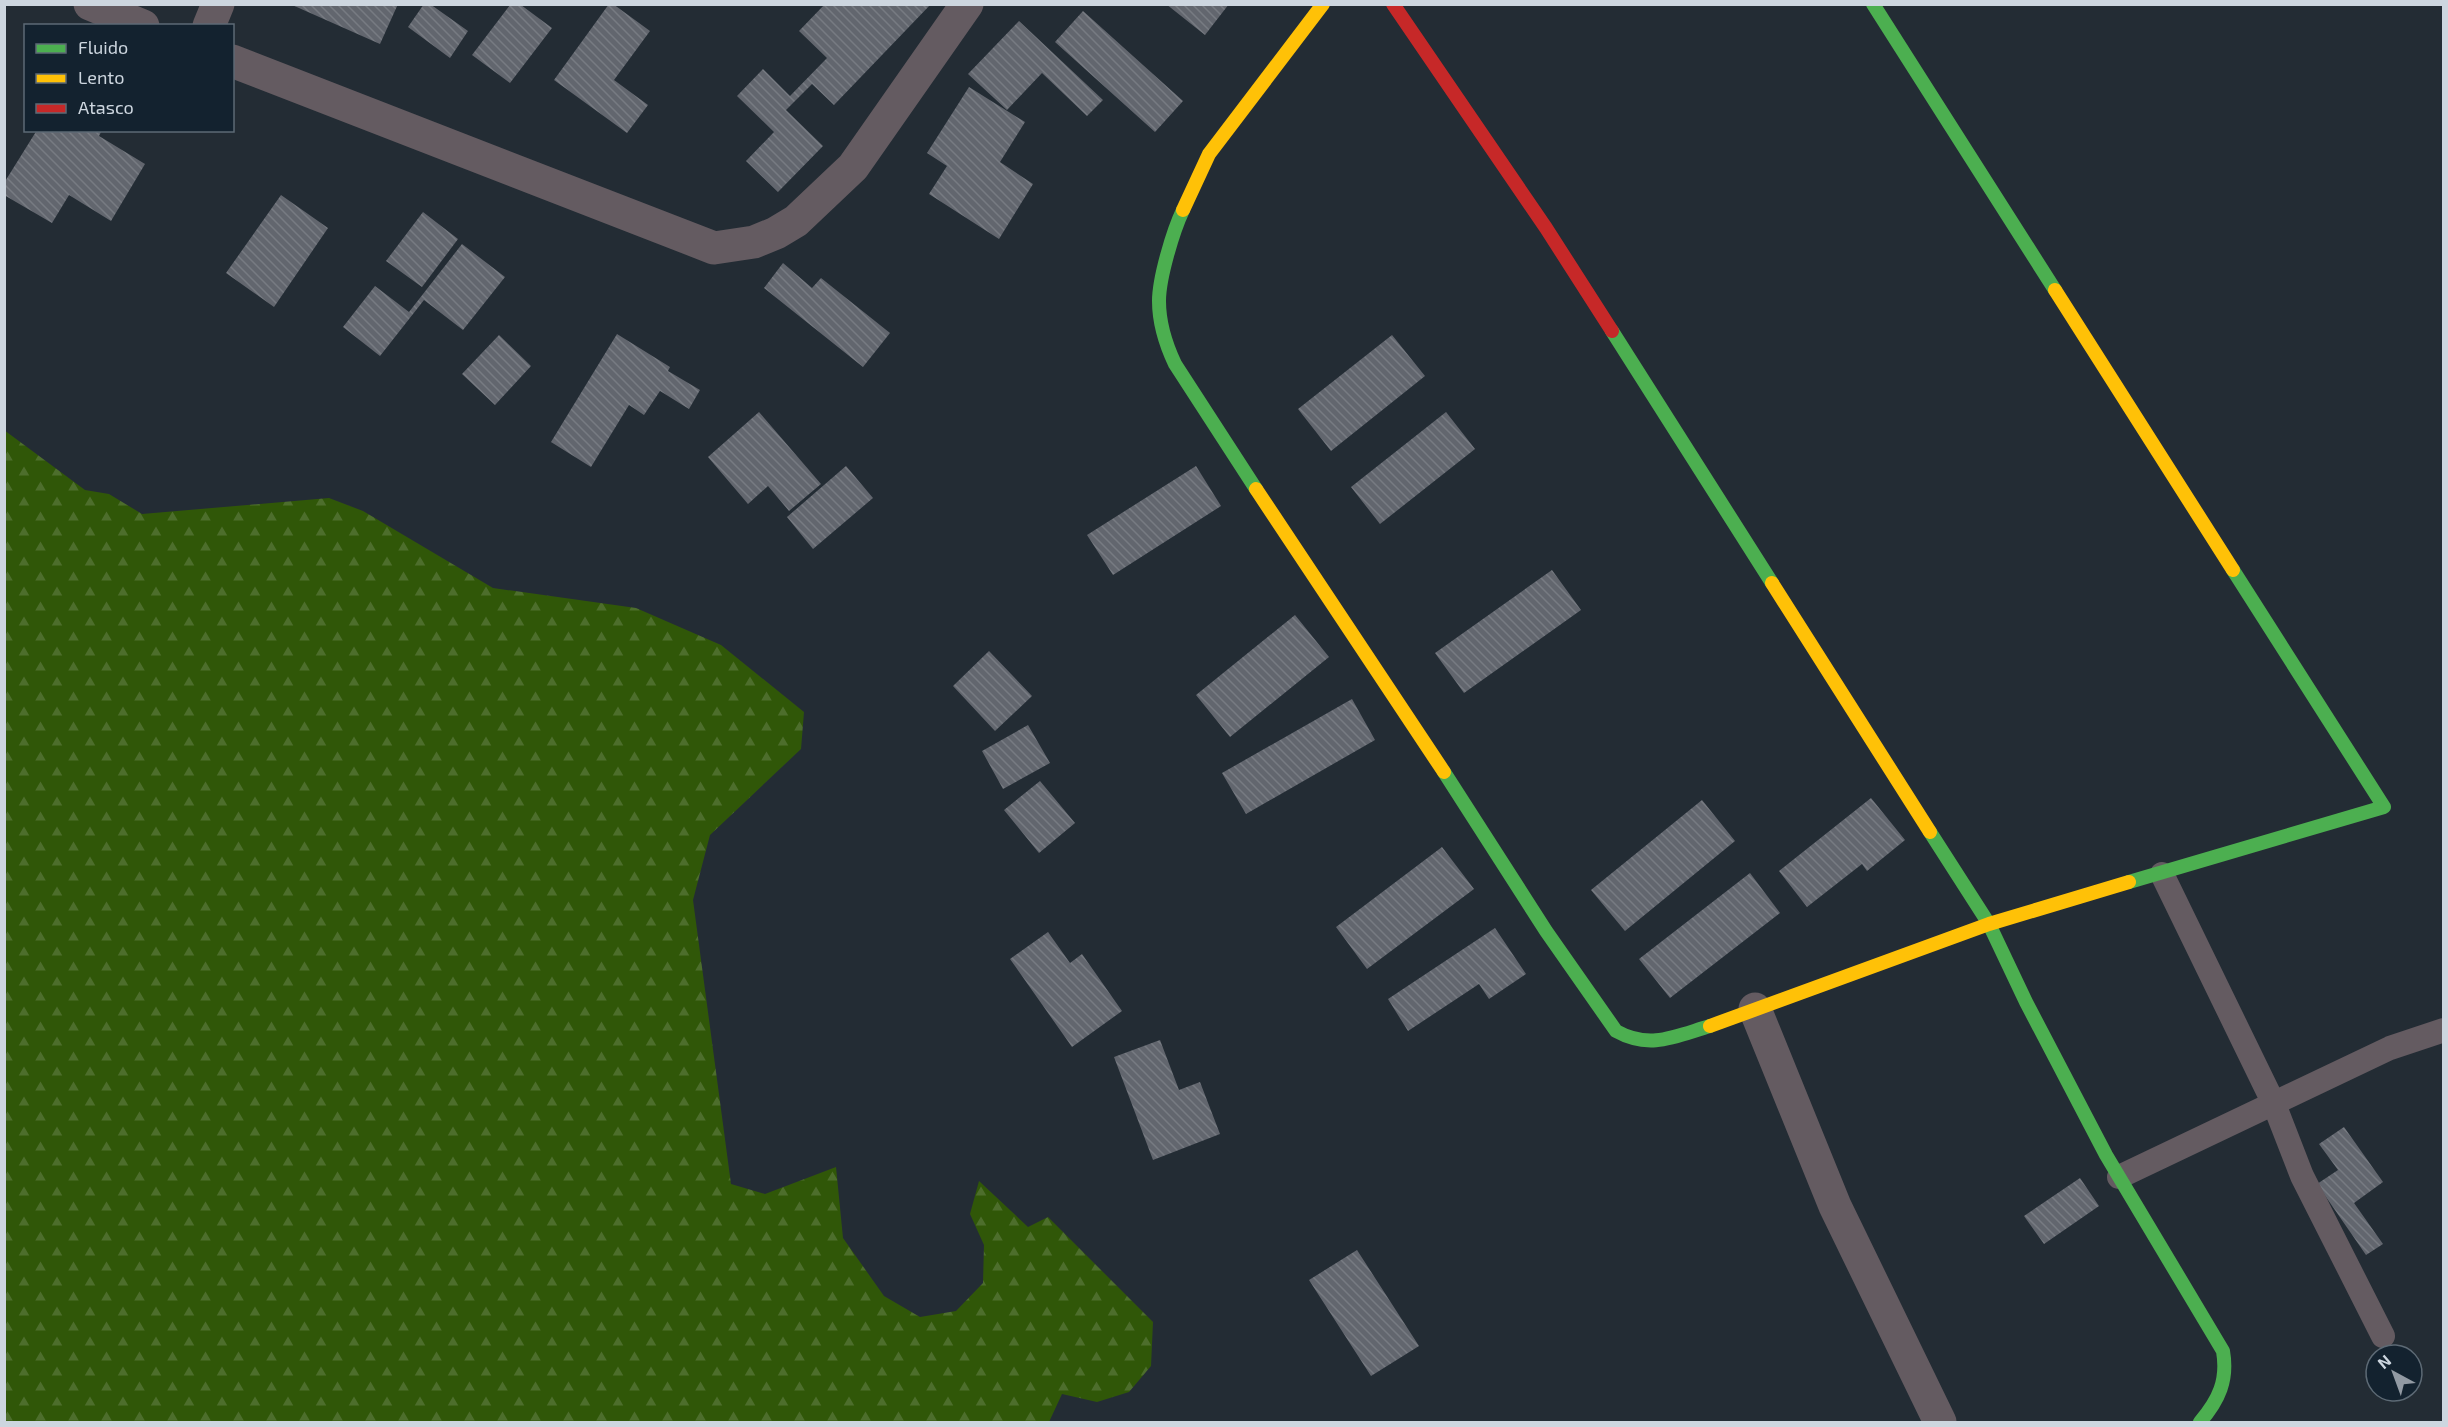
<svg xmlns="http://www.w3.org/2000/svg" width="2448" height="1427" font-family="'Exo 2',sans-serif">
	<style>
		.forest { fill: url(#forest-firs) }
		.building { fill: url(#building-back-hatch) }
		.lines { fill: none; stroke-linecap: round; stroke-linejoin: round }
		.lane { stroke: #645b61; stroke-width: 24 }
		.street { stroke: #645b61; stroke-width: 33 }
		.fast { stroke: #4caf50; stroke-width: 14 }
		.slow { stroke: #ffc107; stroke-width: 14 }
		.jam { stroke: #c62828; stroke-width: 14 }
	</style>
	<defs>
		<pattern id="forest-firs" width="22" height="20" patternUnits="userSpaceOnUse" patternTransform="scale(1.5)"><rect width="22" height="20" fill="#305708"/><path d="M5 1l3.5 6h-7zM16 11l3.5 6h-7z" fill="#4d6e2c"/></pattern>
		<pattern id="building-back-hatch" width="6" height="6" patternUnits="userSpaceOnUse" patternTransform="scale(1.5)"><rect width="6" height="6" fill="#62666e"/><path d="M-1 5l2 2M0 0l6 6M5-1l2 2" fill="none" stroke="#777b82"/></pattern>
	</defs>
	<rect width="100%" height="100%" fill="#232c34"/>
	<path class="forest" d="M 4,430 L 85,490 L 109,494 L 142,514 L 329,498 L 363,511 L 493,588 L 636,608 L 721,645 L 804,712 L 801,749 L 710,835 L 693,900 L 731,1184 L 765,1194 L 836,1167 L 843,1238 L 884,1296 L 920,1317 L 956,1311 L 983,1283 L 984,1245 L 970,1214 L 979,1181 L 1028,1227 L 1048,1217 L 1153,1322 L 1151,1366 L 1129,1392 L 1097,1402 L 1062,1394 L 1049,1422 L 5,1422 Z"/>
	<path class="building" d="M 290,4 L 398,4 L 380,44 Z
		M 424,4 L 430,4 L 468,31 L 450,58 L 408,27 Z
		M 609,4 L 613,4 L 650,31 L 614,80 L 648,105 L 627,133 L 554,80 Z
		M 825,4 L 931,4 L 834,105 L 812,84 L 786,110 L 823,146 L 778,192 L 746,161 L 774,132 L 737,96 L 763,69 L 790,96 L 827,58 L 799,31 Z
		M 1166,4 L 1229,4 L 1205,35 Z
		M 510,5 L 521,5 L 552,28 L 510,83 L 472,55 Z
		M 1083,11 L 1183,101 L 1155,132 L 1055,42 Z
		M 1019,21 L 1103,100 L 1087,116 L 1042,73 L 1007,110 L 968,74 Z
		M 969,87 L 1025,122 L 1000,162 L 1033,184 L 999,239 L 929,194 L 947,166 L 927,153 Z
		M 37,130 L 102,130 L 99,136 L 145,164 L 111,221 L 69,195 L 52,223 L 4,195 L 4,183 Z
		M 281,195 L 328,228 L 274,307 L 226,273 Z
		M 423,212 L 458,239 L 422,287 L 386,261 Z
		M 462,244 L 505,277 L 463,330 L 424,300 L 380,356 L 343,327 L 375,286 L 409,312 Z
		M 783,263 L 812,288 L 821,278 L 890,333 L 863,367 L 764,288 Z
		M 617,334 L 670,367 L 668,371 L 700,390 L 689,409 L 660,391 L 644,415 L 629,405 L 591,467 L 551,442 Z
		M 499,335 L 531,366 L 495,405 L 462,374 Z
		M 1392,335 L 1425,376 L 1331,451 L 1298,409 Z
		M 759,412 L 821,484 L 789,511 L 768,486 L 748,504 L 708,457 Z
		M 1446,412 L 1475,449 L 1380,524 L 1351,487 Z
		M 846,466 L 873,498 L 813,549 L 787,517 Z
		M 1196,466 L 1221,506 L 1113,575 L 1087,535 Z
		M 1552,570 L 1581,610 L 1464,693 L 1435,653 Z
		M 1295,615 L 1329,657 L 1230,737 L 1196,695 Z
		M 989,651 L 1032,696 L 995,731 L 953,686 Z
		M 1352,699 L 1375,740 L 1246,814 L 1222,773 Z
		M 1028,725 L 1050,763 L 1003,789 L 982,751 Z
		M 1040,781 L 1075,823 L 1039,853 L 1004,810 Z
		M 1871,798 L 1905,840 L 1867,871 L 1862,864 L 1807,907 L 1779,871 Z
		M 1702,800 L 1735,841 L 1625,931 L 1591,890 Z
		M 1442,847 L 1474,889 L 1367,969 L 1336,927 Z
		M 1750,873 L 1780,913 L 1670,998 L 1639,959 Z
		M 1495,928 L 1526,974 L 1489,999 L 1479,984 L 1408,1031 L 1388,999 Z
		M 1048,932 L 1070,963 L 1082,954 L 1122,1011 L 1072,1047 L 1010,959 Z
		M 1160,1040 L 1179,1090 L 1200,1082 L 1220,1134 L 1153,1160 L 1114,1057 Z
		M 2344,1127 L 2383,1182 L 2354,1203 L 2383,1244 L 2366,1255 L 2317,1184 L 2338,1170 L 2319,1144 Z
		M 2080,1178 L 2099,1206 L 2044,1244 L 2024,1216 Z
		M 1357,1250 L 1419,1346 L 1371,1376 L 1309,1280 Z"/>
	<g class="lines">
		<path class="lane" d="M 2162,874 L 2274,1104 L 2302,1176 L 2383,1336
			M 2119,1177 L 2390,1048 L 2444,1030"/>
		<path class="street" d="M 90,4 L 143,26
			M 209,26 L 218,4
			M 232,61 L 714,248 L 754,242 L 776,233 L 796,221 L 853,167 L 967,4
			M 1755,1009 L 1835,1206 L 1940,1422"/>
		<path class="fast" d="M 1873,4 L 2055,290
			M 1183,210 C 1173,231 1159,278 1159,301 C 1159,322 1166,345 1175,364 L 1256,489
			M 1612,331 L 1772,583
			M 1444,772 L 1546,931 L 1616,1031 C 1650,1050 1676,1036 1710,1026
			M 1930,832 L 1989,924 L 2026,1002 L 2106,1155 L 2223,1351 C 2228,1380 2219,1400 2200,1422
			M 2129,882 L 2384,807 L 2233,570"/>
		<path class="slow" d="M 1183,210 L 1209,154 L 1323,4
			M 2055,290 L 2233,570
			M 1256,489 L 1444,772
			M 1772,583 L 1930,832
			M 1710,1026 L 1989,924 L 2129,882"/>
		<path class="jam" d="M 1393,4 L 1546,228 L 1612,331"/>
	</g>
	<rect width="2448" height="1427" fill="none" stroke="#cdd6df" stroke-width="12"/>
	<rect x="24" y="24" width="210" height="108" fill="#13222f" stroke="#5d6a75" stroke-width="1.5"/>
	<rect x="36" y="44" width="30" height="9" fill="#4caf50" stroke="#5d6a75" stroke-width="1.5"/>
	<text x="78" y="54" font-size="18" fill="#cdd6df">Fluido</text>
	<rect x="36" y="74" width="30" height="9" fill="#ffc107" stroke="#5d6a75" stroke-width="1.5"/>
	<text x="78" y="84" font-size="18" fill="#cdd6df">Lento</text>
	<rect x="36" y="104" width="30" height="9" fill="#c62828" stroke="#5d6a75" stroke-width="1.5"/>
	<text x="78" y="114" font-size="18" fill="#cdd6df">Atasco</text>
	<g transform="translate(2394 1373) rotate(319)"><circle r="28" fill="#13222f" stroke="#5d6a75" stroke-width="1.5"/>
	<path d="M0-4.5L10 22L0 15L-10 22Z" fill="#929aa3"/>
	<text y="-9" font-size="16" font-weight="bold" text-anchor="middle" fill="#cdd6df">N</text>
	</g>
</svg>
